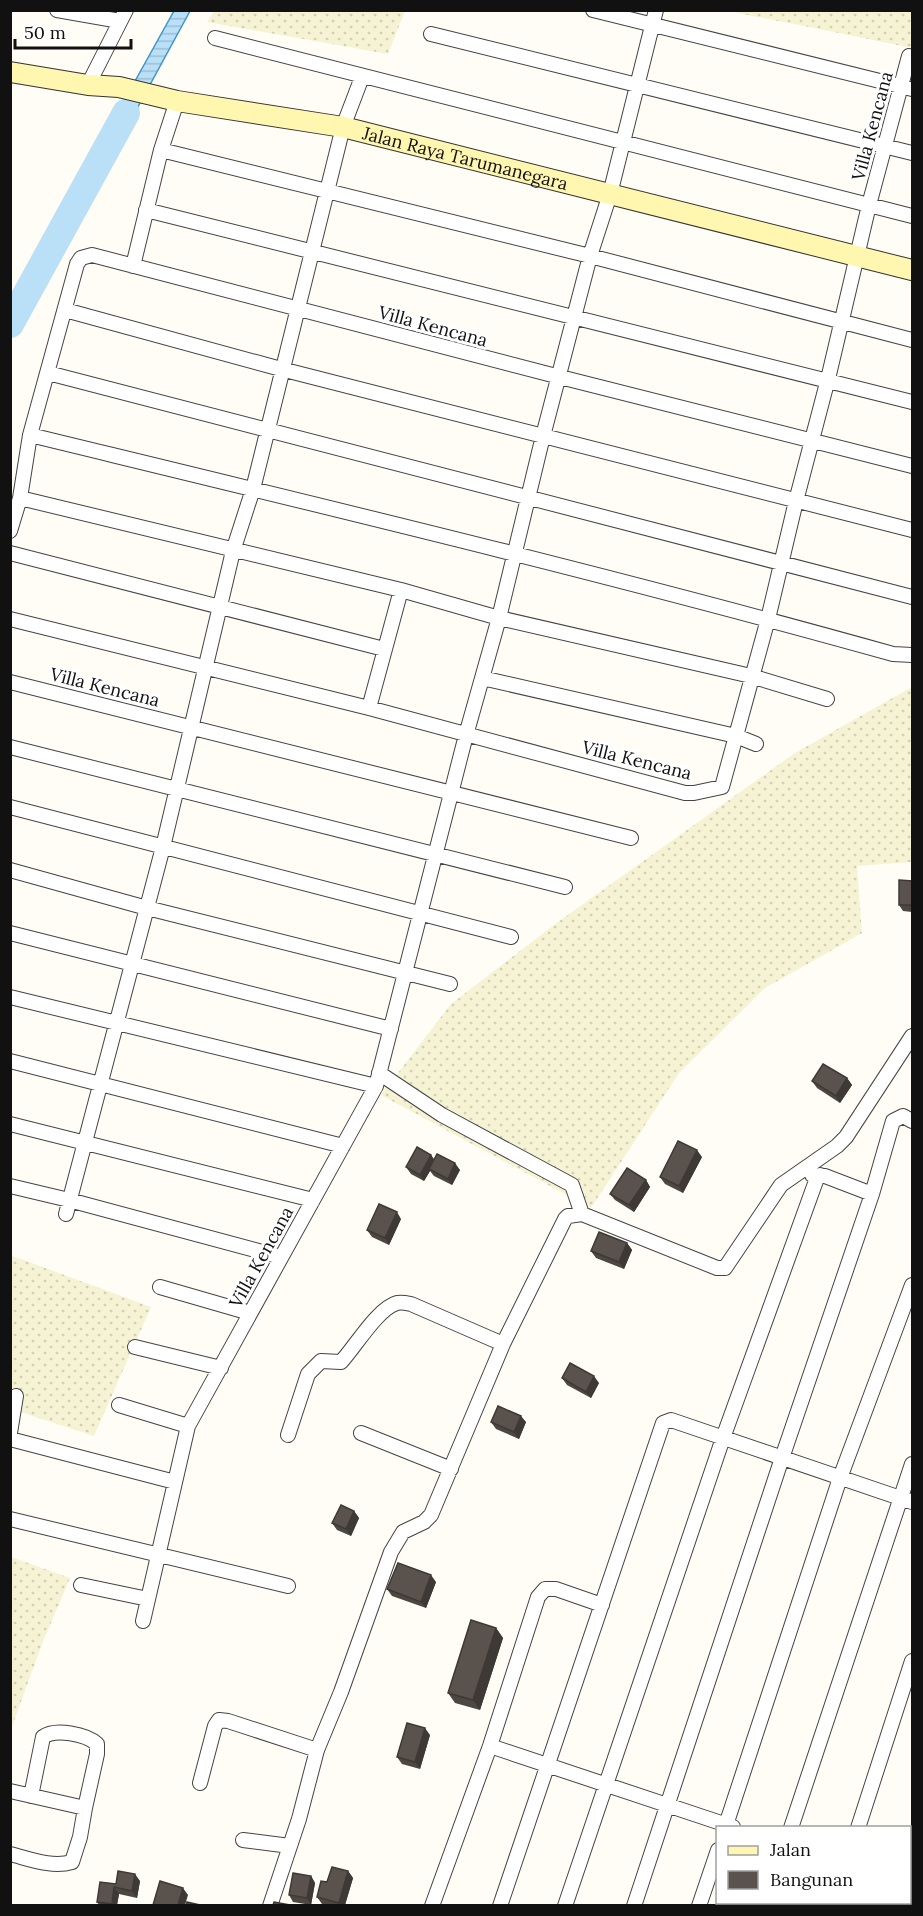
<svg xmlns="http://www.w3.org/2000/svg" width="923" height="1916" font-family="Lora,serif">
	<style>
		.farmland { fill: url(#farmland-dots) }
		.water { fill: url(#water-rules); stroke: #3f96cf; stroke-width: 1.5 }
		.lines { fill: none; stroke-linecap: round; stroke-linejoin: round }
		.river { stroke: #b9e0f7; stroke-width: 28 }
		.street-casing { stroke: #444; stroke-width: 16 }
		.secondary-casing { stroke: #333; stroke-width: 22 }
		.street { stroke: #fff; stroke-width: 14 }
		.secondary { stroke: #fff6b0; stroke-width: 20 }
		.wall { fill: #4d4742 }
		.shaded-wall { fill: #3f3936 }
		.building { fill: #5a524d; stroke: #3f3936; stroke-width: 1.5 }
		.labels { text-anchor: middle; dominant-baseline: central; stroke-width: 6; stroke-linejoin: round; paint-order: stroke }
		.street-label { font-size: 18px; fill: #111; stroke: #fff }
	</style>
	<defs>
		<pattern id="farmland-dots" width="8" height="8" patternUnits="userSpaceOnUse" patternTransform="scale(1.5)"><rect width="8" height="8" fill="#f6f3d4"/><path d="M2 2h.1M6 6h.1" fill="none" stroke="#d2cfb5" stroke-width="1.8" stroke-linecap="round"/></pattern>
		<pattern id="water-rules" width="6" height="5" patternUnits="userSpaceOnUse" patternTransform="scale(1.5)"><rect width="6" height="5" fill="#b9e0f7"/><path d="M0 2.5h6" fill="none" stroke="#9ebfd3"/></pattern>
	</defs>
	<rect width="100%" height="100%" fill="#fffdf5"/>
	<path class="farmland" d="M 214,11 L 214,10 L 405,11 L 388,54 L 207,22 Z
		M 728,11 L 912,11 L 912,48 L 834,32 Z
		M 912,687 L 911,862 L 857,866 L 862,933 L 765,988 L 679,1073 L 591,1208 L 381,1095 L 451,1004 L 558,922 L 795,753 Z
		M 10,1255 L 151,1307 L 94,1436 L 11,1409 Z
		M 11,1557 L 70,1578 L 42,1644 L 11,1729 Z"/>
	<path class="water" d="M 174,11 L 190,11 L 115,149 L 100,144 Z"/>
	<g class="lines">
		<path class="river" d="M 10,324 L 126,113"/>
		<defs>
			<path id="street" d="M 57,10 L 120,21
				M 593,10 L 912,89
				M 431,34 L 912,153
				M 215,38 L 912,216
				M 88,85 L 126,10
				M 161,150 L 590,256 L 912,340
				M 146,210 L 912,402
				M 133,266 L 161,150 L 177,101
				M 65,310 L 281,369 L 912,530
				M 48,373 L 912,597
				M 30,435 C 318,505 607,574 893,654 L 912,655
				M 20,498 L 401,590 L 499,618 L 751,676 L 827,699
				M 10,531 L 20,498 L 30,435 L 77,264 L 81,258 L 92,255 L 560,377 L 912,466
				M 10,553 L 384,649
				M 10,619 L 369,708 L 685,793 L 694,793 L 722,787 L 768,619 L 796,501 L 828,379 L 869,205 L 909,56
				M 482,678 L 736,736 L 756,744
				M 10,682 L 631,838
				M 369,708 L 401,590
				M 10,747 L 565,887
				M 10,807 L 511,937
				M 10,870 L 147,908 L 450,984
				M 10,933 L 391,1029
				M 10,997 L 376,1086
				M 10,1061 L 343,1146
				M 379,1073 L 442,1115 L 572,1185 L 582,1214
				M 10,1124 L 313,1200
				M 812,1175 L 825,1176 L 872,1194
				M 10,1186 L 69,1200 L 281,1257
				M 66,1214 L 163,847 L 233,551 L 253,489 L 343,127 L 362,77
				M 160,1287 L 250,1313
				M 135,1347 L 221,1368
				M 119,1405 L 188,1426
				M 10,1433 L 16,1396
				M 361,1433 L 451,1469
				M 288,1435 L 308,1374 L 321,1361 L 341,1362 C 355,1347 378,1308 397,1303 C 401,1302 406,1303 411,1304 L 503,1344
				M 10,1439 L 175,1482
				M 10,1519 L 288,1586
				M 81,1585 L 148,1599
				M 143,1621 L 188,1426 L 376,1086 L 466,735 L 499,618 L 543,436 L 590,256 L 610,194 L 656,10
				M 490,1746 L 733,1827
				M 200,1783 L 215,1726 L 219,1720 L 228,1721 L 317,1750
				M 10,1791 L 85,1808 L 97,1754 L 97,1744 C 86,1734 55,1728 43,1737 L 31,1796
				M 725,1828 L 840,1478 L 912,1285
				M 791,1828 L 912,1464
				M 858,1828 L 912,1661
				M 243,1840 L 290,1846
				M 10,1854 C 30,1859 52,1868 72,1862 L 80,1837 L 85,1808
				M 910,1870 L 912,1861
				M 910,1886 L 912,1887
				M 270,1906 L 299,1819 L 317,1750 L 341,1692 L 391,1552 L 403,1532 L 424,1522 L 431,1515 L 503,1344 L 565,1219 L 568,1216 L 582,1214 L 717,1268 L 725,1268 L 781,1185 L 837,1146 L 846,1137 L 912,1036
				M 432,1906 L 490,1746 L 538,1597 L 545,1589 L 556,1589 L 602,1605
				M 500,1906 L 663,1423 L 671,1420 L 912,1502
				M 565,1906 L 723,1438 L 817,1178 L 820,1175
				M 634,1906 L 782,1458 L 872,1194 L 893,1121 L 903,1116 L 912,1121
				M 699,1906 L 718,1850
				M 764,1906 L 765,1902
				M 832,1906 L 833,1902
				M 898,1906 L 899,1902"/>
			<g id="secondary">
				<path id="s1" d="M 10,72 L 88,85 L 119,87 L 177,101 L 343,127 L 912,270"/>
			</g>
		</defs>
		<use href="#street" class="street-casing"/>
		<use href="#secondary" class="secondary-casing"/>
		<use href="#street" class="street"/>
		<use href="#secondary" class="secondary"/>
	</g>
	<path class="wall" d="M 912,881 L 912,912 L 903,911 L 899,905 Z
		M 847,1078 L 852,1085 L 840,1103 L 817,1088 L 812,1081 Z
		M 431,1155 L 434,1159 L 460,1170 L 452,1185 L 434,1176 L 430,1171 L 424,1181 L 411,1174 L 406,1167 Z
		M 702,1157 L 683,1193 L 665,1184 L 660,1177 Z
		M 646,1180 L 650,1187 L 634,1212 L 615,1200 L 610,1194 Z
		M 401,1219 L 389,1245 L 372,1237 L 367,1230 Z
		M 627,1243 L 632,1250 L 624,1269 L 596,1258 L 591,1251 Z
		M 562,1378 L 599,1383 L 591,1398 L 567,1385 Z
		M 491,1422 L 526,1422 L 519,1439 L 496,1429 Z
		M 354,1511 L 359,1518 L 351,1536 L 337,1530 L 332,1523 Z
		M 436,1582 L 426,1608 L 392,1596 L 387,1589 Z
		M 496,1628 L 503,1638 L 480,1710 L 455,1703 L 448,1693 Z
		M 430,1735 L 420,1769 L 402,1764 L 397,1757 Z
		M 348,1871 L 353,1878 L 345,1905 L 327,1905 L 322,1904 L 317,1897 Z
		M 311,1876 L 315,1883 L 311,1905 L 293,1902 L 289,1895 Z
		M 140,1881 L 137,1898 L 119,1894 L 117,1905 L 99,1905 L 97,1902 L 116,1884 Z"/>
	<path class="shaded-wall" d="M 847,1078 L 852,1085 L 840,1103 L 836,1096 Z
		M 697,1150 L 702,1157 L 683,1193 L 679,1186 Z
		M 431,1155 L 435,1162 L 429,1169 L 430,1171 L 424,1181 L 420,1175 Z
		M 455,1163 L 460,1170 L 452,1185 L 448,1179 Z
		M 646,1180 L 650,1187 L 634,1212 L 629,1205 Z
		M 397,1212 L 401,1219 L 389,1245 L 385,1238 Z
		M 627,1243 L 632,1250 L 624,1269 L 619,1262 Z
		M 594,1376 L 599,1383 L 591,1398 L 586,1392 Z
		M 521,1416 L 526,1422 L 519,1439 L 514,1432 Z
		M 354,1511 L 359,1518 L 351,1536 L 346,1529 Z
		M 431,1575 L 436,1582 L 426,1608 L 421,1602 Z
		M 496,1628 L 503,1638 L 480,1710 L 473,1700 Z
		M 425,1728 L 430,1735 L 420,1769 L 415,1762 Z
		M 348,1871 L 353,1878 L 345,1905 L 341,1905 L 339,1903 Z
		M 135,1874 L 140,1881 L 137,1898 L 132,1891 Z
		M 311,1876 L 315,1883 L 311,1905 L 307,1898 Z
		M 114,1887 L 119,1894 L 117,1905 L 113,1905 L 112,1904 Z
		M 183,1888 L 188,1895 L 185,1905 L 178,1905 Z"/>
	<path class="building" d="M 899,880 L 912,881 L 912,905 L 899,905 Z
		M 823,1064 L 847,1078 L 836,1096 L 812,1081 Z
		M 678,1141 L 697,1150 L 679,1186 L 660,1177 Z
		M 417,1147 L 431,1155 L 420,1175 L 406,1167 Z
		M 437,1154 L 455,1163 L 448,1179 L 429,1169 Z
		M 627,1168 L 646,1180 L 629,1205 L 610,1194 Z
		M 379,1204 L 397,1212 L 385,1238 L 367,1230 Z
		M 599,1232 L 627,1243 L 619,1262 L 591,1251 Z
		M 570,1363 L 594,1376 L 586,1392 L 562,1378 Z
		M 498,1406 L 521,1416 L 514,1432 L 491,1422 Z
		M 341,1505 L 354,1511 L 346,1529 L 332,1523 Z
		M 398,1563 L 431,1575 L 421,1602 L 387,1589 Z
		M 471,1620 L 496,1628 L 473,1700 L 448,1693 Z
		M 407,1723 L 425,1728 L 415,1762 L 397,1757 Z
		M 332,1867 L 348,1871 L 339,1903 L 317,1897 L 321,1881 L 327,1882 Z
		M 118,1871 L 135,1874 L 132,1891 L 114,1887 L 112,1904 L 97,1902 L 100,1882 L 116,1884 Z
		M 293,1873 L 311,1876 L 307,1898 L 289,1895 Z
		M 160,1881 L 183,1888 L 178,1905 L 153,1905 Z
		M 187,1902 L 200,1905 L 186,1905 Z
		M 274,1902 L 290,1905 L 273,1905 Z"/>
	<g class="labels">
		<g class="street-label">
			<text transform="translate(872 126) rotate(-75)">Villa Kencana</text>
			<text stroke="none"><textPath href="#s1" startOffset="464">Jalan Raya Tarumanegara</textPath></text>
			<text transform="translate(433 326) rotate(15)">Villa Kencana</text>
			<text transform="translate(105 687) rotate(14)">Villa Kencana</text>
			<text transform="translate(637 760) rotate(14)">Villa Kencana</text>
			<text transform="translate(261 1257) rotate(-61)">Villa Kencana</text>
		</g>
	</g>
	<rect width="923" height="1916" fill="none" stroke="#111111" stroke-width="24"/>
	<rect x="716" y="1826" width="195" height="78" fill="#ffffff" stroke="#a0a0a0" stroke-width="1.5"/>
	<rect x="728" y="1846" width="30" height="9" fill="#fff6b0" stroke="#a0a0a0" stroke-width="1.5"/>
	<text x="770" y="1856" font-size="18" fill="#111111">Jalan</text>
	<rect x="728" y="1871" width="30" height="18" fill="#5a524d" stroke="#a0a0a0" stroke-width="1.5"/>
	<text x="770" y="1886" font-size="18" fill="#111111">Bangunan</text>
	<path d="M15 39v9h116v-9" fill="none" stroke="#111111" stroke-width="3"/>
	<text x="24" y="39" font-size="18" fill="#111111" stroke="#ffffff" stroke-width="4.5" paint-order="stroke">50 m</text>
</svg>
